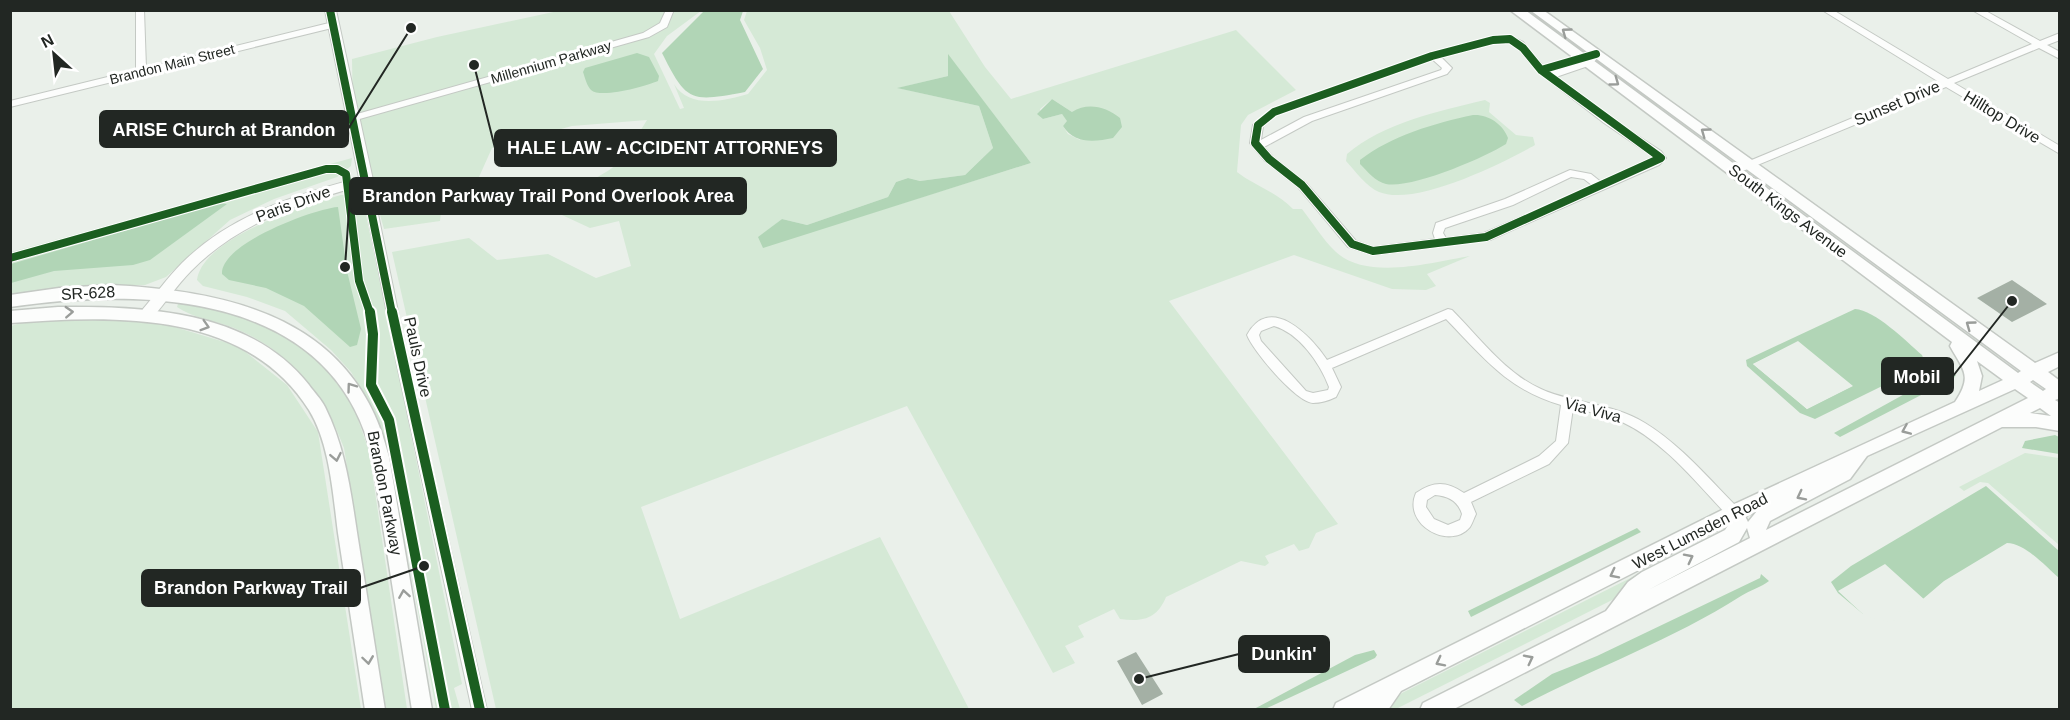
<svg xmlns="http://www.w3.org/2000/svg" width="2070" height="720" font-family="Arial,sans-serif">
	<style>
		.green { fill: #d5e9d6; fill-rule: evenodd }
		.water { fill: #b1d5b6; fill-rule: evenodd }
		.pier { fill: #eaf0ea; fill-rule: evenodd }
		.building { fill: #a4b0a5 }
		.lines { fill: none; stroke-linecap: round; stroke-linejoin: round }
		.minor-casing { stroke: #c4c9c4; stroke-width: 2 }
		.tertiary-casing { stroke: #c4c9c4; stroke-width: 2 }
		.secondary-casing { stroke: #c4c9c4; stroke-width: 3 }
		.minor { fill: #fcfdfc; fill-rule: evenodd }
		.tertiary { fill: #fcfdfc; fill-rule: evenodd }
		.secondary { fill: #fcfdfc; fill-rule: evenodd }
		.cycleway-far1-casing { stroke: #fff; stroke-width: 10 }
		.cycleway-casing { stroke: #fff; stroke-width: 14 }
		.cycleway-far1 { stroke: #1b5e20; stroke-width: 8 }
		.cycleway { stroke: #1b5e20; stroke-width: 10 }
		.oneway { stroke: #9a9d9a }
		.labels { text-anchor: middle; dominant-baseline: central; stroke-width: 6; stroke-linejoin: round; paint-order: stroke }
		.far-street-label { font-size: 14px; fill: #222723; stroke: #fff }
		.street-label { font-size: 16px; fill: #222723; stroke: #fff }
		.leader { fill: none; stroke: #222723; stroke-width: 2 }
		.callout-dot { fill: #222723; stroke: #fff; stroke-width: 2 }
		.callout { fill: #222723; stroke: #222723; stroke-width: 2 }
		.callout-label { font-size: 18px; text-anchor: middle; font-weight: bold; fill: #fff }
	</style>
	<rect width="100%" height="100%" fill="#eaf0ea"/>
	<path class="green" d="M 558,11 L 701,11 L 667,36 L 654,54 L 680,109 L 684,108 L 674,84 C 689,109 724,101 748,94 L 767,70 L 760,48 L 744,20 L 747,11 L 949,11 L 985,67 L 1011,99 L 1236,30 L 1296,90 L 1248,115 L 1241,125 L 1237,172 C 1255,186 1277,192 1293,209 L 1302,209 C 1313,223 1323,240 1336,252 C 1367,281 1433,262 1470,256 L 1427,274 L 1436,286 L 1426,290 L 1392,289 L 1294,255 L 1169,301 L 1338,524 L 1316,533 L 1309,548 L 1299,551 L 1294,544 L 1265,556 L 1269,563 L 1265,566 L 1241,561 L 1166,597 C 1157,619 1143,622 1120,619 L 1114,609 L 1078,626 L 1084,637 L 1065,646 L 1075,663 L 1053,673 L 907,406 L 641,507 L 680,619 L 880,537 L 969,709 L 496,709 L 392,252 L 469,238 L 497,260 L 548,254 L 596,278 L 631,266 L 619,221 L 590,228 L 562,215 C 561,190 603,178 618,163 C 629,151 638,134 647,120 L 572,126 L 492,148 L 479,177 L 443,190 L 440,221 L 384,229 L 353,118 L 352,59 L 437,37 ZM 948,55 L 1031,163 L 763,247 L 759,237 L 782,219 L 807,225 L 888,197 L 896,182 L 908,178 L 920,181 L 965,175 L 993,148 L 979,106 L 898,88 L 948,76 ZM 1052,99 L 1072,112 L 1080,140 L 1068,134 L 1063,126 L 1068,121 L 1062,114 L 1043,119 L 1040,109 Z
		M 1485,100 L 1490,103 L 1489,112 L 1516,135 L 1533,137 L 1535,145 C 1503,163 1415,207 1379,192 C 1367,187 1355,171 1346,161 L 1347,154 C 1383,123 1439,111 1485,100 Z
		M 352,158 L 351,166 L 337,177 L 274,199 L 230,220 L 166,277 L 145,285 L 105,285 L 11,296 L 11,252 Z
		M 341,195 L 355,195 L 364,205 L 462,684 L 454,688 L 460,709 L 436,709 L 388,448 L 374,410 L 351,372 L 331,350 L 285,311 L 247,297 L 203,286 L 197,280 C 202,238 305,205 341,195 Z
		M 187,303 L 252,318 L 296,342 L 322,364 L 353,405 L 369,451 L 407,709 L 386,709 L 344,448 C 324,393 289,350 234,328 C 216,321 193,318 177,307 L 178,304 Z
		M 58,317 L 148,319 L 238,346 L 287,385 L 318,432 L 361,709 L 11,710 L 11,326 L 34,319 Z
		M 2025,453 L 2059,458 L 2059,545 L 1988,483 L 1980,482 L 1964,491 L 1959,487 Z
		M 1720,533 L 1618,597 L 1396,709 L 1384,710 L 1402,693 Z"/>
	<path class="water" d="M 704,11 L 743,11 L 740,20 L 763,69 L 745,92 C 691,102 687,103 662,53 Z
		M 637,53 L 649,57 L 659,76 L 658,81 C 646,86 601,99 591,90 C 587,86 585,78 583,72 L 585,68 Z
		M 948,54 L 1031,163 L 763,248 L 758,237 L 782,219 L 807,225 L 888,197 L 896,182 L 908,178 L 920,181 L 965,175 L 993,148 L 979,106 L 897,88 L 948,76 Z
		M 1052,99 L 1072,112 C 1088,102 1106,107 1120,118 L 1122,127 L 1113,138 C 1094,142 1074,144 1063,126 L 1067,121 L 1062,114 L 1043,119 L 1037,114 Z
		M 1473,115 C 1488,114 1503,124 1508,138 L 1506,144 C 1484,158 1411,189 1386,184 C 1376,182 1367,171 1360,164 L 1360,160 C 1391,136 1435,123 1473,115 Z
		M 220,203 L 227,204 L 150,260 L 133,265 L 54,271 L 11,283 L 11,264 Z
		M 338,207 L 347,271 L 361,329 L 357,345 L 350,347 L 304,306 L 266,288 L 229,280 L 222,274 C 220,244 313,209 338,207 Z
		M 1855,309 C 1875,310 1906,341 1922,355 L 1925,363 L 1923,366 L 1815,419 L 1800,413 L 1747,366 L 1746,360 ZM 1798,342 L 1852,386 L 1807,409 L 1753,364 Z
		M 1948,370 L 1956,375 L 1954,378 L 1840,437 L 1834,433 Z
		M 2055,435 L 2059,437 L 2059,454 L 2022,448 L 2025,441 Z
		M 1986,486 L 2059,551 L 2059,578 C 2046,567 2025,543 2007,543 L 1944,581 L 1917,604 L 1873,615 L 1863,614 L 1838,593 L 1831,582 L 1851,566 Z
		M 1637,528 L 1641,532 L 1471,617 L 1468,611 Z
		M 1761,574 L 1769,581 C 1762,587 1750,590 1741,596 C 1672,640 1594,668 1522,706 L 1514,700 L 1552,674 L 1597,656 L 1760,578 Z
		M 1374,650 L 1377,655 L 1375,658 L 1265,709 L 1254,709 L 1355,655 Z"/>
	<path class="pier" d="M 1798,341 L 1853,386 L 1807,409 L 1753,364 ZM 1798,345 L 1847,385 L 1807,406 L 1758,364 Z
		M 1885,564 L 1926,601 L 1892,622 L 1866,617 L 1838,591 Z"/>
	<path class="building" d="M 2012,280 L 2047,304 L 2012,322 L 1977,298 Z
		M 1136,652 L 1163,694 L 1142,705 L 1117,661 Z"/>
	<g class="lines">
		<defs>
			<path id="minor" d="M 136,10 L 144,10 L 146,68 L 333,22 L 338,25 L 336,27 L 10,107 L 10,101 L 136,70 Z
				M 666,10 L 673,12 L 667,27 L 649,37 L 356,120 L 350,120 L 348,118 L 350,116 L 643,33 L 660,23 Z
				M 1822,10 L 1833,10 L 1948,79 L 2032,44 L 1972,10 L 1984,10 L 2040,41 L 2060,33 L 2060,40 L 2047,45 L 2060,52 L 2060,59 L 2039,48 L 1954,83 L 2060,146 L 2060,154 L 1946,87 L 1738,173 L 1730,173 L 1729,171 L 1730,169 L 1939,82 Z
				M 1510,36 L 1523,42 L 1543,66 L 1593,52 L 1599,52 L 1601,54 L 1591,65 L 1556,77 L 1612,119 L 1661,151 L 1666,158 L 1659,165 L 1490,240 L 1373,255 L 1348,247 L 1298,187 L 1265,161 L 1250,143 L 1253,125 L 1271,110 L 1429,54 L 1493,37 ZM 1493,42 L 1509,42 L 1516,46 L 1538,72 L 1604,123 L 1655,158 L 1601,182 L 1591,174 L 1570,170 L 1505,199 L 1436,223 L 1433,233 L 1435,239 L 1373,247 L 1356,241 L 1306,183 L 1273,157 L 1264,147 L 1312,121 L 1447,74 L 1452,68 L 1440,56 ZM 1432,59 L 1442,68 L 1441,70 L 1304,117 L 1261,140 L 1263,126 L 1277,114 ZM 1586,60 L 1550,72 L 1548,71 ZM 1571,177 L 1584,179 L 1593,186 L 1484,233 L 1446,238 L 1443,233 L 1445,228 L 1513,205 Z
				M 366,177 L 371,180 L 409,365 L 487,710 L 472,710 L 397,365 L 361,180 Z
				M 1448,309 L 1452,310 C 1479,337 1505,373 1541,389 C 1574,404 1613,403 1645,423 C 1681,445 1709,479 1739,509 L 1741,513 L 1739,517 L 1734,519 L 1729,517 C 1697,484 1665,442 1622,422 C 1606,415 1589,412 1573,408 L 1568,443 L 1549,464 L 1471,502 L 1476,514 C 1474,518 1472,524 1470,527 C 1450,551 1402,525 1416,493 C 1434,481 1446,481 1464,493 L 1539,456 L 1556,441 L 1561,405 C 1508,390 1483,357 1446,319 L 1332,368 L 1341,387 L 1336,397 C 1330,400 1320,403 1313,403 C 1296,402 1253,351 1247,335 C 1270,293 1311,336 1327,360 ZM 1274,326 C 1299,333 1320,363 1329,387 L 1328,390 L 1313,393 L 1306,391 L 1261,341 L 1259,335 L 1261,331 ZM 1435,495 C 1448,496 1458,501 1462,514 L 1460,520 L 1448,525 L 1434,519 L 1426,507 L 1427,500 Z"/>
			<path id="tertiary" d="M 325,10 L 336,10 L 373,180 L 371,183 C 305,201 240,221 191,271 C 177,285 166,302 153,317 L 143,317 L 141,313 L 143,309 C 156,294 168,277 182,263 C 230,215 295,195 359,178 Z"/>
			<path id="secondary" d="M 1510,10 L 1525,10 L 2018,373 L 2021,371 L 1530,10 L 1543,10 L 2035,363 L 2060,352 L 2060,366 L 2048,372 L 2060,381 L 2060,398 L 2055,400 L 2060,403 L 2060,431 L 2036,427 L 2002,427 L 1452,710 L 1420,710 L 1423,703 L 1606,611 L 1628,582 L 1642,572 L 1725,530 L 1729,524 L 1401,691 L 1388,710 L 1333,710 L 1336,703 L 1728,507 L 1955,402 C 1973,375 1963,370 1950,346 L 1952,342 ZM 1977,361 L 2003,380 L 1979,391 L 1982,376 ZM 2033,380 L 2046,389 L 2043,391 L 2030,382 ZM 2015,389 L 2028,398 L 1766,530 L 1770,521 L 1850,479 L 1867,456 ZM 2040,408 L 2051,416 L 2030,413 ZM 1757,511 L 1748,522 L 1745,516 ZM 1747,528 L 1750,538 L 1648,590 L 1739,542 Z
				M 111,285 C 234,291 356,320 389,457 L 432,710 L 412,710 L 372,457 C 333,292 146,287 10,307 L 10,295 L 59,288 Z
				M 58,307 C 146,306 250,310 309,385 C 314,392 321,399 325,407 C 346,449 351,494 358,539 C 367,596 376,653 385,710 L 365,710 C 356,651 347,592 338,533 C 333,495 330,444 309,410 C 246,310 115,315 10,323 L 10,311 Z"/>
		</defs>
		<use href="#minor" class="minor-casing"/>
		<use href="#tertiary" class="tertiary-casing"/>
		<use href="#secondary" class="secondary-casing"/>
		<use href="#minor" class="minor"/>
		<use href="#tertiary" class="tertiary"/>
		<use href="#secondary" class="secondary"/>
		<defs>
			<path id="cycleway-far1" d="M 330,10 L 392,313
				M 1510,39 L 1523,48 L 1541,70 L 1661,158 L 1486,237 L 1373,251 L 1352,244 L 1302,185 L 1269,159 L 1255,143 L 1258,125 L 1274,112 L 1432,56 L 1493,40 Z
				M 1541,70 L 1596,54
				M 10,258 L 326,169 L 337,169 L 346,174 L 359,281 L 370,313"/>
			<path id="cycleway" d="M 370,312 L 373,334 L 371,385 L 389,420 L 445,710
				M 392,312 L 480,710"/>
		</defs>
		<use href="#cycleway-far1" class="cycleway-far1-casing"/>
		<use href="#cycleway" class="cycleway-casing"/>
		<use href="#cycleway-far1" class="cycleway-far1"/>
		<use href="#cycleway" class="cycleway"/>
	</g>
	<defs><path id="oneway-chevron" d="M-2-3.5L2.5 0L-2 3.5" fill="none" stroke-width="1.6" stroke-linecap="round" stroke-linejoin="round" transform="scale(1.5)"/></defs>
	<g class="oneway">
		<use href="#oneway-chevron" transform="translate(1566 32) rotate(-144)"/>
		<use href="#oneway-chevron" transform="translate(1615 82) rotate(36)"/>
		<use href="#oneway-chevron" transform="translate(1705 132) rotate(-144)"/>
		<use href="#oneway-chevron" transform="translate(69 312) rotate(-3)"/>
		<use href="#oneway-chevron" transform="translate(1970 325) rotate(-144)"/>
		<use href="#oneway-chevron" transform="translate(205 326) rotate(17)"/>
		<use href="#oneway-chevron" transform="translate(351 387) rotate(-126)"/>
		<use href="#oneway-chevron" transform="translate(1906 430) rotate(157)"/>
		<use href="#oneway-chevron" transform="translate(336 457) rotate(79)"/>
		<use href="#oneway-chevron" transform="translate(1801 496) rotate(153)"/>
		<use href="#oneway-chevron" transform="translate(1689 558) rotate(-27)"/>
		<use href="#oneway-chevron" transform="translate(1614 574) rotate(153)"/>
		<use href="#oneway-chevron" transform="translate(404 594) rotate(-99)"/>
		<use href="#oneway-chevron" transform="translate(1529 659) rotate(-27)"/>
		<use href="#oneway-chevron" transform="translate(368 660) rotate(82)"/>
		<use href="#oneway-chevron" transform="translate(1440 662) rotate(153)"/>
	</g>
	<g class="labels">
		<g class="far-street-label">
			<text transform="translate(551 62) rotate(-16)">Millennium Parkway</text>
			<text transform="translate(172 64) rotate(-14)">Brandon Main Street</text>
		</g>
		<g class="street-label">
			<text transform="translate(1897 103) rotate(-23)">Sunset Drive</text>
			<text transform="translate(2002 117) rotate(31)">Hilltop Drive</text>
			<text transform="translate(293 204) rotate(-20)">Paris Drive</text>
			<text transform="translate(1788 211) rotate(37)">South Kings Avenue</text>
			<text transform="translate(88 293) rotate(-3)">SR-628</text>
			<text transform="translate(418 357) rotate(78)">Pauls Drive</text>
			<text transform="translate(1593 410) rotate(15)">Via Viva</text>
			<text transform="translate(385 493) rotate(79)">Brandon Parkway</text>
			<text transform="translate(1700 531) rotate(-27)">West Lumsden Road</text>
		</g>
	</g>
	<path class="leader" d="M411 28L348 129M474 65L495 148M345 267L350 196M2012 301L1953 376M424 566L360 588M1139 679L1239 654"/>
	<g class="callout-dot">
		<circle cx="411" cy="28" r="6"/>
		<circle cx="474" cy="65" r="6"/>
		<circle cx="345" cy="267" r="6"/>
		<circle cx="2012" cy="301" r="6"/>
		<circle cx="424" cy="566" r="6"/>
		<circle cx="1139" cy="679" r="6"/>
	</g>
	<g class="callout">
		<rect x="100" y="111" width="248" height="36" rx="6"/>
		<rect x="495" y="130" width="341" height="36" rx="6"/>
		<rect x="350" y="178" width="396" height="36" rx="6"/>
		<rect x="1882" y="358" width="71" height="36" rx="6"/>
		<rect x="142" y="570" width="218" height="36" rx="6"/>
		<rect x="1239" y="636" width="90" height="36" rx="6"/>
	</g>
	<g class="callout-label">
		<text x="224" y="136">ARISE Church at Brandon</text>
		<text x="665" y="154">HALE LAW - ACCIDENT ATTORNEYS</text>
		<text x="548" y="202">Brandon Parkway Trail Pond Overlook Area</text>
		<text x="1917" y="383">Mobil</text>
		<text x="251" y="594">Brandon Parkway Trail</text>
		<text x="1284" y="660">Dunkin'</text>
	</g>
	<rect width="2070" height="720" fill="none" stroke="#222723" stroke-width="24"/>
	<g transform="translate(54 54) rotate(333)" stroke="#ffffff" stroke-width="4.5" paint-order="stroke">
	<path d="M0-4.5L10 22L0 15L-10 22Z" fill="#222723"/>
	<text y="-9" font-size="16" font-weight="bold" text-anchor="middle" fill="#222723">N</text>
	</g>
</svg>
